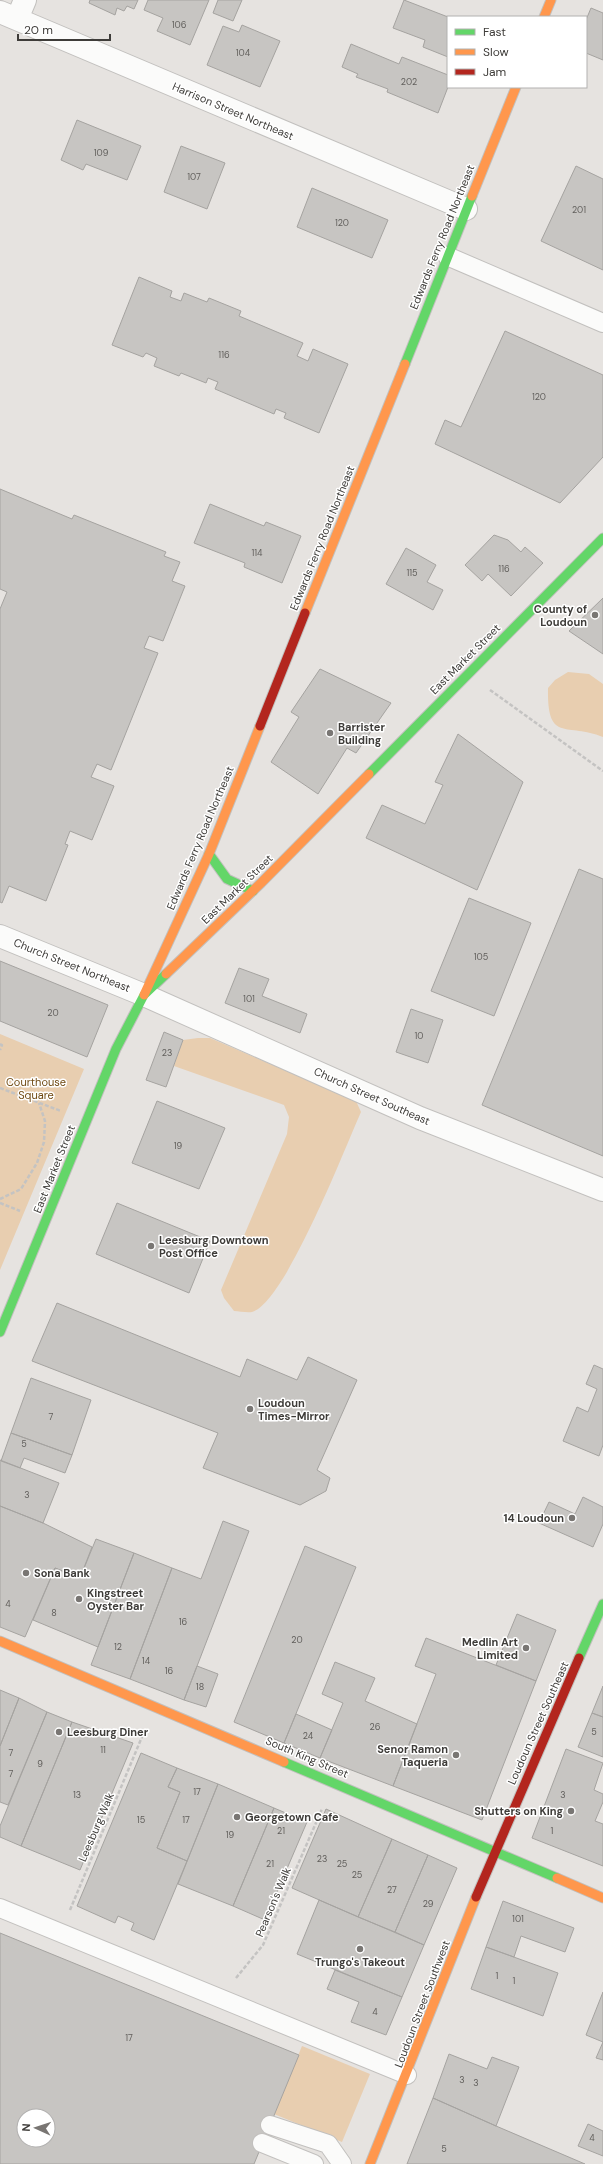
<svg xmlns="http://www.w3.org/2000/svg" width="603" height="2164" font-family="'DM Sans',sans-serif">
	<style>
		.green { fill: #e8ceb0 }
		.building { fill: #c7c5c2; stroke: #a5a3a0; fill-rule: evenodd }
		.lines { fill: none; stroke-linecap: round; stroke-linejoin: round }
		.lane-casing { stroke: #c2c0be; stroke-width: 20 }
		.street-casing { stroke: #c2c0be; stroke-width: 24 }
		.fast-casing { stroke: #c2c0be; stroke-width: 11 }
		.slow-casing { stroke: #c2c0be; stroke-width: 11 }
		.jam-casing { stroke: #c2c0be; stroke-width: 11 }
		.path { stroke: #c4c3c2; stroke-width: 2.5; stroke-dasharray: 4 2; stroke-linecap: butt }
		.lane { stroke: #fbfbfa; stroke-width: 18 }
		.street { stroke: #fbfbfa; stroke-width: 22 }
		.fast { stroke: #63d668; stroke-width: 9 }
		.slow { stroke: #ff974d; stroke-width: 9 }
		.jam { stroke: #b3261e; stroke-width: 9 }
		.poi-dot { fill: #797673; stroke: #fff; stroke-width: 1.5 }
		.labels { text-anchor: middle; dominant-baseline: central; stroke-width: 3; stroke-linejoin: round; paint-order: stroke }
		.number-label { font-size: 9px; fill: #605e5b }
		.street-label { font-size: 11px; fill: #3e3c39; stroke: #fff }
		.poi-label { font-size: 11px; font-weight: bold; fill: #3e3c39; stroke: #fff; text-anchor: start }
		.park-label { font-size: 11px; fill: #6f4911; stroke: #fff }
	</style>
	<rect width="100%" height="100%" fill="#e6e3e0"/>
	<path class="green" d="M 568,672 L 589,674 L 603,684 L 603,737 C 566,722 547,744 548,688 L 555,680 Z
		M 0,1034 L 84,1069 L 0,1270 Z
		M 198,1038 L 210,1038 L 356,1101 L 361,1112 C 345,1148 285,1303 252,1312 C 247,1313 239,1311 234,1311 L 224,1298 L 221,1290 L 287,1134 L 289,1117 L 284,1105 L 174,1066 L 183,1040 Z
		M 302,2046 L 370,2074 L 342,2142 L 274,2114 Z"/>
	<path class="building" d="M 90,0 L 138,0 L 134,9 L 127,6 L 124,11 L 117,8 L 115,15 L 89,3 Z
		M 148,0 L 209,0 L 190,45 L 157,31 L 163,18 L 144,10 Z
		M 218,0 L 242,0 L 233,21 L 213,13 Z
		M 404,0 L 448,17 L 448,57 L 423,47 L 425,40 L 393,28 Z
		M 591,8 L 603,13 L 603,60 L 586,53 L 586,20 Z
		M 242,25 L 280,41 L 260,87 L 207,65 L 223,26 L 239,32 Z
		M 351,44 L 399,64 L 402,57 L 448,75 L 448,87 L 438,113 L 387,92 L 388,89 L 356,77 L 358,74 L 342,67 Z
		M 77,120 L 141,146 L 127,180 L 86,164 L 83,170 L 61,160 Z
		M 181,146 L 225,163 L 207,209 L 164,192 Z
		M 576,166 L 603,179 L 603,270 L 541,241 Z
		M 312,188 L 388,220 L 372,258 L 297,227 Z
		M 139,277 L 172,291 L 170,297 L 181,301 L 184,293 L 207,302 L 209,298 L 241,311 L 239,316 L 303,343 L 297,356 L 308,361 L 313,349 L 348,364 L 319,433 L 284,418 L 286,413 L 276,409 L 274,414 L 215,389 L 218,382 L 208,378 L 206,383 L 181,373 L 179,376 L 154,366 L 157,358 L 146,353 L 143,357 L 112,345 Z
		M 505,331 L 603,375 L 603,457 L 560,503 L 435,444 L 445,420 L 461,427 Z
		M 0,489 L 72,519 L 74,515 L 166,552 L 164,556 L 180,562 L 172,581 L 185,586 L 163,641 L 149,636 L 144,648 L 158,653 L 111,770 L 97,764 L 91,777 L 114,786 L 92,840 L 70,831 L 65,844 L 68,845 L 46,901 L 9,886 L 2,903 L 0,902 L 0,609 L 7,592 L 0,589 Z
		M 210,504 L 264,526 L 266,522 L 301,536 L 282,583 L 244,567 L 245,563 L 194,543 Z
		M 494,535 L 508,540 L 521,552 L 525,547 L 543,563 L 511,596 L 488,574 L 482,581 L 465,565 Z
		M 406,548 L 436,565 L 427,582 L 443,590 L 433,610 L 386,584 Z
		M 603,598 L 603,654 L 569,631 Z
		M 320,669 L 391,703 L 356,753 L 347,748 L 318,794 L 271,762 L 299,717 L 291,712 Z
		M 458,734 L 523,782 L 477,890 L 366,838 L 382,805 L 425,824 L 443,785 L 435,782 Z
		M 579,869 L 603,879 L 603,1156 L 482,1105 Z
		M 469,898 L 531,923 L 494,1016 L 431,991 Z
		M 0,961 L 108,1005 L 87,1057 L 0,1021 Z
		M 239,968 L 269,979 L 262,996 L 307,1014 L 300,1033 L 225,1003 Z
		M 411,1009 L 443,1020 L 428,1063 L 396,1052 Z
		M 164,1032 L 183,1040 L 166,1087 L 146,1080 Z
		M 157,1101 L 225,1128 L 199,1189 L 132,1163 Z
		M 117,1203 L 210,1241 L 189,1293 L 96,1254 Z
		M 57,1303 L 240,1377 L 247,1359 L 297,1380 L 308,1357 L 357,1380 L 317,1470 L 330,1478 L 326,1491 L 300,1505 L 203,1468 L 218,1433 L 32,1361 Z
		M 594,1365 L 603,1369 L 603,1445 L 599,1456 L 563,1441 L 577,1407 L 588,1412 L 597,1389 L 586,1384 Z
		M 31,1378 L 91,1400 L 72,1455 L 11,1433 Z
		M 11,1433 L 72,1455 L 65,1473 L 24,1458 L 20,1468 L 1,1461 Z
		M 0,1460 L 59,1483 L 43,1523 L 0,1506 Z
		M 583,1497 L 603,1507 L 603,1524 L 593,1547 L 539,1523 L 549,1502 L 575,1514 Z
		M 0,1506 L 43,1523 L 92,1547 L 80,1578 L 55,1568 L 25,1637 L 0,1627 Z
		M 223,1521 L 249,1531 L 184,1700 L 130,1679 L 172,1568 L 201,1579 Z
		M 96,1539 L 134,1553 L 98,1647 L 33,1620 L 55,1568 L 80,1578 Z
		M 305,1546 L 356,1567 L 284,1743 L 234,1722 Z
		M 134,1553 L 172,1568 L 130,1679 L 91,1665 Z
		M 517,1614 L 556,1630 L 536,1681 L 496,1665 Z
		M 426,1638 L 536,1681 L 482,1820 L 393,1786 L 436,1674 L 415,1666 Z
		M 335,1662 L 375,1678 L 365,1701 L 417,1724 L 393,1786 L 320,1758 L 343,1703 L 322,1694 Z
		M 197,1666 L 218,1674 L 206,1707 L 184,1700 Z
		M 603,1686 L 603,1717 L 592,1713 Z
		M 0,1690 L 19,1698 L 0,1746 Z
		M 19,1698 L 47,1712 L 8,1805 L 0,1802 L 0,1746 Z
		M 47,1712 L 72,1722 L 21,1846 L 0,1837 L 0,1826 Z
		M 592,1713 L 603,1717 L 603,1757 L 578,1747 Z
		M 296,1714 L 332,1730 L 320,1758 L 284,1743 Z
		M 72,1722 L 133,1743 L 80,1870 L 21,1846 Z
		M 566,1749 L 603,1763 L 594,1790 L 603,1794 L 603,1802 L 595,1821 L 603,1824 L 603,1866 L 532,1838 Z
		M 141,1753 L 177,1768 L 168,1787 L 180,1792 L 157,1848 L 187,1861 L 154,1940 L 131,1930 L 134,1923 L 118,1916 L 115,1923 L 77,1906 Z
		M 177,1768 L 218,1784 L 187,1861 L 157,1848 L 180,1792 L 168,1787 Z
		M 218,1784 L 274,1808 L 233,1906 L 178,1884 Z
		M 274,1808 L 307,1822 L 265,1920 L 233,1906 Z
		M 326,1809 L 392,1839 L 358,1917 L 292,1888 Z
		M 392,1839 L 428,1855 L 395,1932 L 358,1917 Z
		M 428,1855 L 457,1868 L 424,1945 L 395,1932 Z
		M 319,1900 L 424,1945 L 402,1997 L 297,1954 Z
		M 503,1901 L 574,1928 L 565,1952 L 521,1936 L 514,1957 L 486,1947 Z
		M 0,1933 L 299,2055 L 254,2164 L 0,2164 ZM 24,2116 L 48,2116 L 48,2140 L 24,2140 Z
		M 486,1947 L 558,1973 L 543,2016 L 471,1989 Z
		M 335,1970 L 402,1997 L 386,2035 L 351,2022 L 359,2002 L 327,1989 Z
		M 603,1992 L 603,2060 L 596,2058 L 603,2042 L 586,2035 Z
		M 449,2054 L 487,2069 L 492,2057 L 519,2067 L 496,2126 L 433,2098 Z
		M 433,2098 L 496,2126 L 585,2164 L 407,2164 Z
		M 588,2124 L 603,2131 L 603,2156 L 578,2146 Z"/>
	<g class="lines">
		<defs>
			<path id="lane" d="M 447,256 L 603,323
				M 0,1908 L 407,2075
				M 270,2125 L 328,2144 L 342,2164
				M 262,2143 L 314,2164"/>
			<path id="street" d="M 0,12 L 466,209
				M 17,19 L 25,0
				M 0,936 L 144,995 L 420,1118 L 603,1190"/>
			<path id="fast" d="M 405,364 L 472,196
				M 369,774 L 603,538
				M 209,854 L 227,879 L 253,891
				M 0,1332 L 116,1049 L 144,995 L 166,974
				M 579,1658 L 603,1604
				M 284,1762 L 557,1878"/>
			<path id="slow" d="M 544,17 L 551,0
				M 472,196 L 516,87
				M 305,613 L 405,364
				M 166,974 L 261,883 L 369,774
				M 144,995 L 209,854 L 260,726
				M 0,1641 L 284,1762
				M 557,1878 L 603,1898
				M 370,2164 L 476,1897"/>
			<path id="jam" d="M 260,726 L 305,613
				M 476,1897 L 579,1658"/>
		</defs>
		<use href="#lane" class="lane-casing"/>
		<use href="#street" class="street-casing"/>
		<use href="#fast" class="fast-casing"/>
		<use href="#slow" class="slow-casing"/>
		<use href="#jam" class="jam-casing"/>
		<path class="path" d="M 490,690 L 603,771
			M 0,1044 L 2,1045 L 0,1050
			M 0,1088 L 61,1111
			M 0,1199 L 21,1189 L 37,1163 L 44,1142 L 45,1121 L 39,1103
			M 0,1203 L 20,1211
			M 70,1910 L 144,1732
			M 236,1978 L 263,1945 L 322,1809"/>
		<use href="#lane" class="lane"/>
		<use href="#street" class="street"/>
		<use href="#fast" class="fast"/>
		<use href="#slow" class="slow"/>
		<use href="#jam" class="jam"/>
	</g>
	<g class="poi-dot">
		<circle cx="595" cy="615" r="4"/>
		<circle cx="330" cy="733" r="4"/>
		<circle cx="151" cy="1246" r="4"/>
		<circle cx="250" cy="1409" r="4"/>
		<circle cx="572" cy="1518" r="4"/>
		<circle cx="26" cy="1573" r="4"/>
		<circle cx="79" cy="1599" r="4"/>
		<circle cx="526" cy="1648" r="4"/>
		<circle cx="59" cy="1732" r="4"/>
		<circle cx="456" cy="1755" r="4"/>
		<circle cx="571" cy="1811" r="4"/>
		<circle cx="237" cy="1817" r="4"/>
		<circle cx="360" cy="1949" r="4"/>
	</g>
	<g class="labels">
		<g class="number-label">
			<text x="179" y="25">106</text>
			<text x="243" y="53">104</text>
			<text x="409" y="82">202</text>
			<text x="101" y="153">109</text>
			<text x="194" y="177">107</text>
			<text x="579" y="210">201</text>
			<text x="342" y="223">120</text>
			<text x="224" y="355">116</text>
			<text x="539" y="397">120</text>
			<text x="257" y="553">114</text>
			<text x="504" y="569">116</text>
			<text x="412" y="573">115</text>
			<text x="481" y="957">105</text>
			<text x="249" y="999">101</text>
			<text x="53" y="1013">20</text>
			<text x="419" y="1036">10</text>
			<text x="167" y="1053">23</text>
			<text x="178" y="1146">19</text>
			<text x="51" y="1417">7</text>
			<text x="24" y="1444">5</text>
			<text x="27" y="1495">3</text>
			<text x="8" y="1604">4</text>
			<text x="54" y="1613">8</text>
			<text x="183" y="1622">16</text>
			<text x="297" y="1640">20</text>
			<text x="118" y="1647">12</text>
			<text x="146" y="1661">14</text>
			<text x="169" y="1671">16</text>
			<text x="200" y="1687">18</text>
			<text x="375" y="1727">26</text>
			<text x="594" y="1732">5</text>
			<text x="308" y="1736">24</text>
			<text x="103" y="1750">11</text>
			<text x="11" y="1753">7</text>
			<text x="40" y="1764">9</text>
			<text x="11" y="1774">7</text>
			<text x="197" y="1792">17</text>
			<text x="77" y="1795">13</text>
			<text x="563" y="1795">3</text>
			<text x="141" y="1820">15</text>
			<text x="186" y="1820">17</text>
			<text x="281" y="1831">21</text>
			<text x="552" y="1831">1</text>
			<text x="230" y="1835">19</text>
			<text x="322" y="1859">23</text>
			<text x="270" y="1864">21</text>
			<text x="342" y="1864">25</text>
			<text x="357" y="1875">25</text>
			<text x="392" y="1890">27</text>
			<text x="428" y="1904">29</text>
			<text x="518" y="1919">101</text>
			<text x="497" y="1976">1</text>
			<text x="514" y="1981">1</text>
			<text x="375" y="2012">4</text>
			<text x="129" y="2038">17</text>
			<text x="462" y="2080">3</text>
			<text x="476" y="2083">3</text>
			<text x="592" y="2138">4</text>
			<text x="444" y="2149">5</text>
		</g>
		<g class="street-label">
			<text transform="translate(233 111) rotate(23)">Harrison Street Northeast</text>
			<text transform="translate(442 237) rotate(-68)">Edwards Ferry Road Northeast</text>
			<text transform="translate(322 538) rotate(-68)">Edwards Ferry Road Northeast</text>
			<text transform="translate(465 659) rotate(-45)">East Market Street</text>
			<text transform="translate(200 838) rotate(-67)">Edwards Ferry Road Northeast</text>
			<text transform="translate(237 889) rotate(-44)">East Market Street</text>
			<text transform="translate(72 965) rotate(22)">Church Street Northeast</text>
			<text transform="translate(372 1096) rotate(24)">Church Street Southeast</text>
			<text transform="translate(54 1169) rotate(-68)">East Market Street</text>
			<text transform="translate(538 1723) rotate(-66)">Loudoun Street Southeast</text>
			<text transform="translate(307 1757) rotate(23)">South King Street</text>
			<text transform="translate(96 1827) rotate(-67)">Leesburg Walk</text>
			<text transform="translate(273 1902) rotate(-67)">Pearson's Walk</text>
			<text transform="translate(422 2004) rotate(-69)">Loudoun Street Southwest</text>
		</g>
		<g class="poi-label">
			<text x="587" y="609" text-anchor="end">County of<tspan x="587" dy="13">Loudoun</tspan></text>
			<text x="338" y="727">Barrister<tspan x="338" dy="13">Building</tspan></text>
			<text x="159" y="1240">Leesburg Downtown<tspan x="159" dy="13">Post Office</tspan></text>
			<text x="258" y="1403">Loudoun<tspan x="258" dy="13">Times-Mirror</tspan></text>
			<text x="564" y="1518" text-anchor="end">14 Loudoun</text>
			<text x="34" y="1573">Sona Bank</text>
			<text x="87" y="1593">Kingstreet<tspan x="87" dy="13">Oyster Bar</tspan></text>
			<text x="518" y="1642" text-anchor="end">Medlin Art<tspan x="518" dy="13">Limited</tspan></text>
			<text x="67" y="1732">Leesburg Diner</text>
			<text x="448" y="1749" text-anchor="end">Senor Ramon<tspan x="448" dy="13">Taqueria</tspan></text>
			<text x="563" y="1811" text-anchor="end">Shutters on King</text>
			<text x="245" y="1817">Georgetown Cafe</text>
			<text x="360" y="1962" text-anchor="middle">Trungo's Takeout</text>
		</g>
		<g class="park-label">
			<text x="36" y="1082">Courthouse<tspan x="36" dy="13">Square</tspan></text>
		</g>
	</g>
	<rect x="447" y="16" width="140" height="72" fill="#ffffff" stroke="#b2b1b0"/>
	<rect x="455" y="29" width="20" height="6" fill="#63d668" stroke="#b2b1b0"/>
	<text x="483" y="36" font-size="12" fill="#3e3c39">Fast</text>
	<rect x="455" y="49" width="20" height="6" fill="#ff974d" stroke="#b2b1b0"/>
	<text x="483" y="56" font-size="12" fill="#3e3c39">Slow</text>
	<rect x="455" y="69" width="20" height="6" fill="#b3261e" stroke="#b2b1b0"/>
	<text x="483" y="76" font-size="12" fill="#3e3c39">Jam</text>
	<g transform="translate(36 2128) rotate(273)"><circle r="19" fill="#ffffff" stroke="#b2b1b0"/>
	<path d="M0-3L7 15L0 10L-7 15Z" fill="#797673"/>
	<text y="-6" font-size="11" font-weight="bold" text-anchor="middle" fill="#3e3c39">N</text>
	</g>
	<path d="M18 34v6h92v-6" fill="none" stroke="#3e3c39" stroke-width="2"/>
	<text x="24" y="34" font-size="12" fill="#3e3c39" stroke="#ffffff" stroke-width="3" paint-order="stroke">20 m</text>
</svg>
